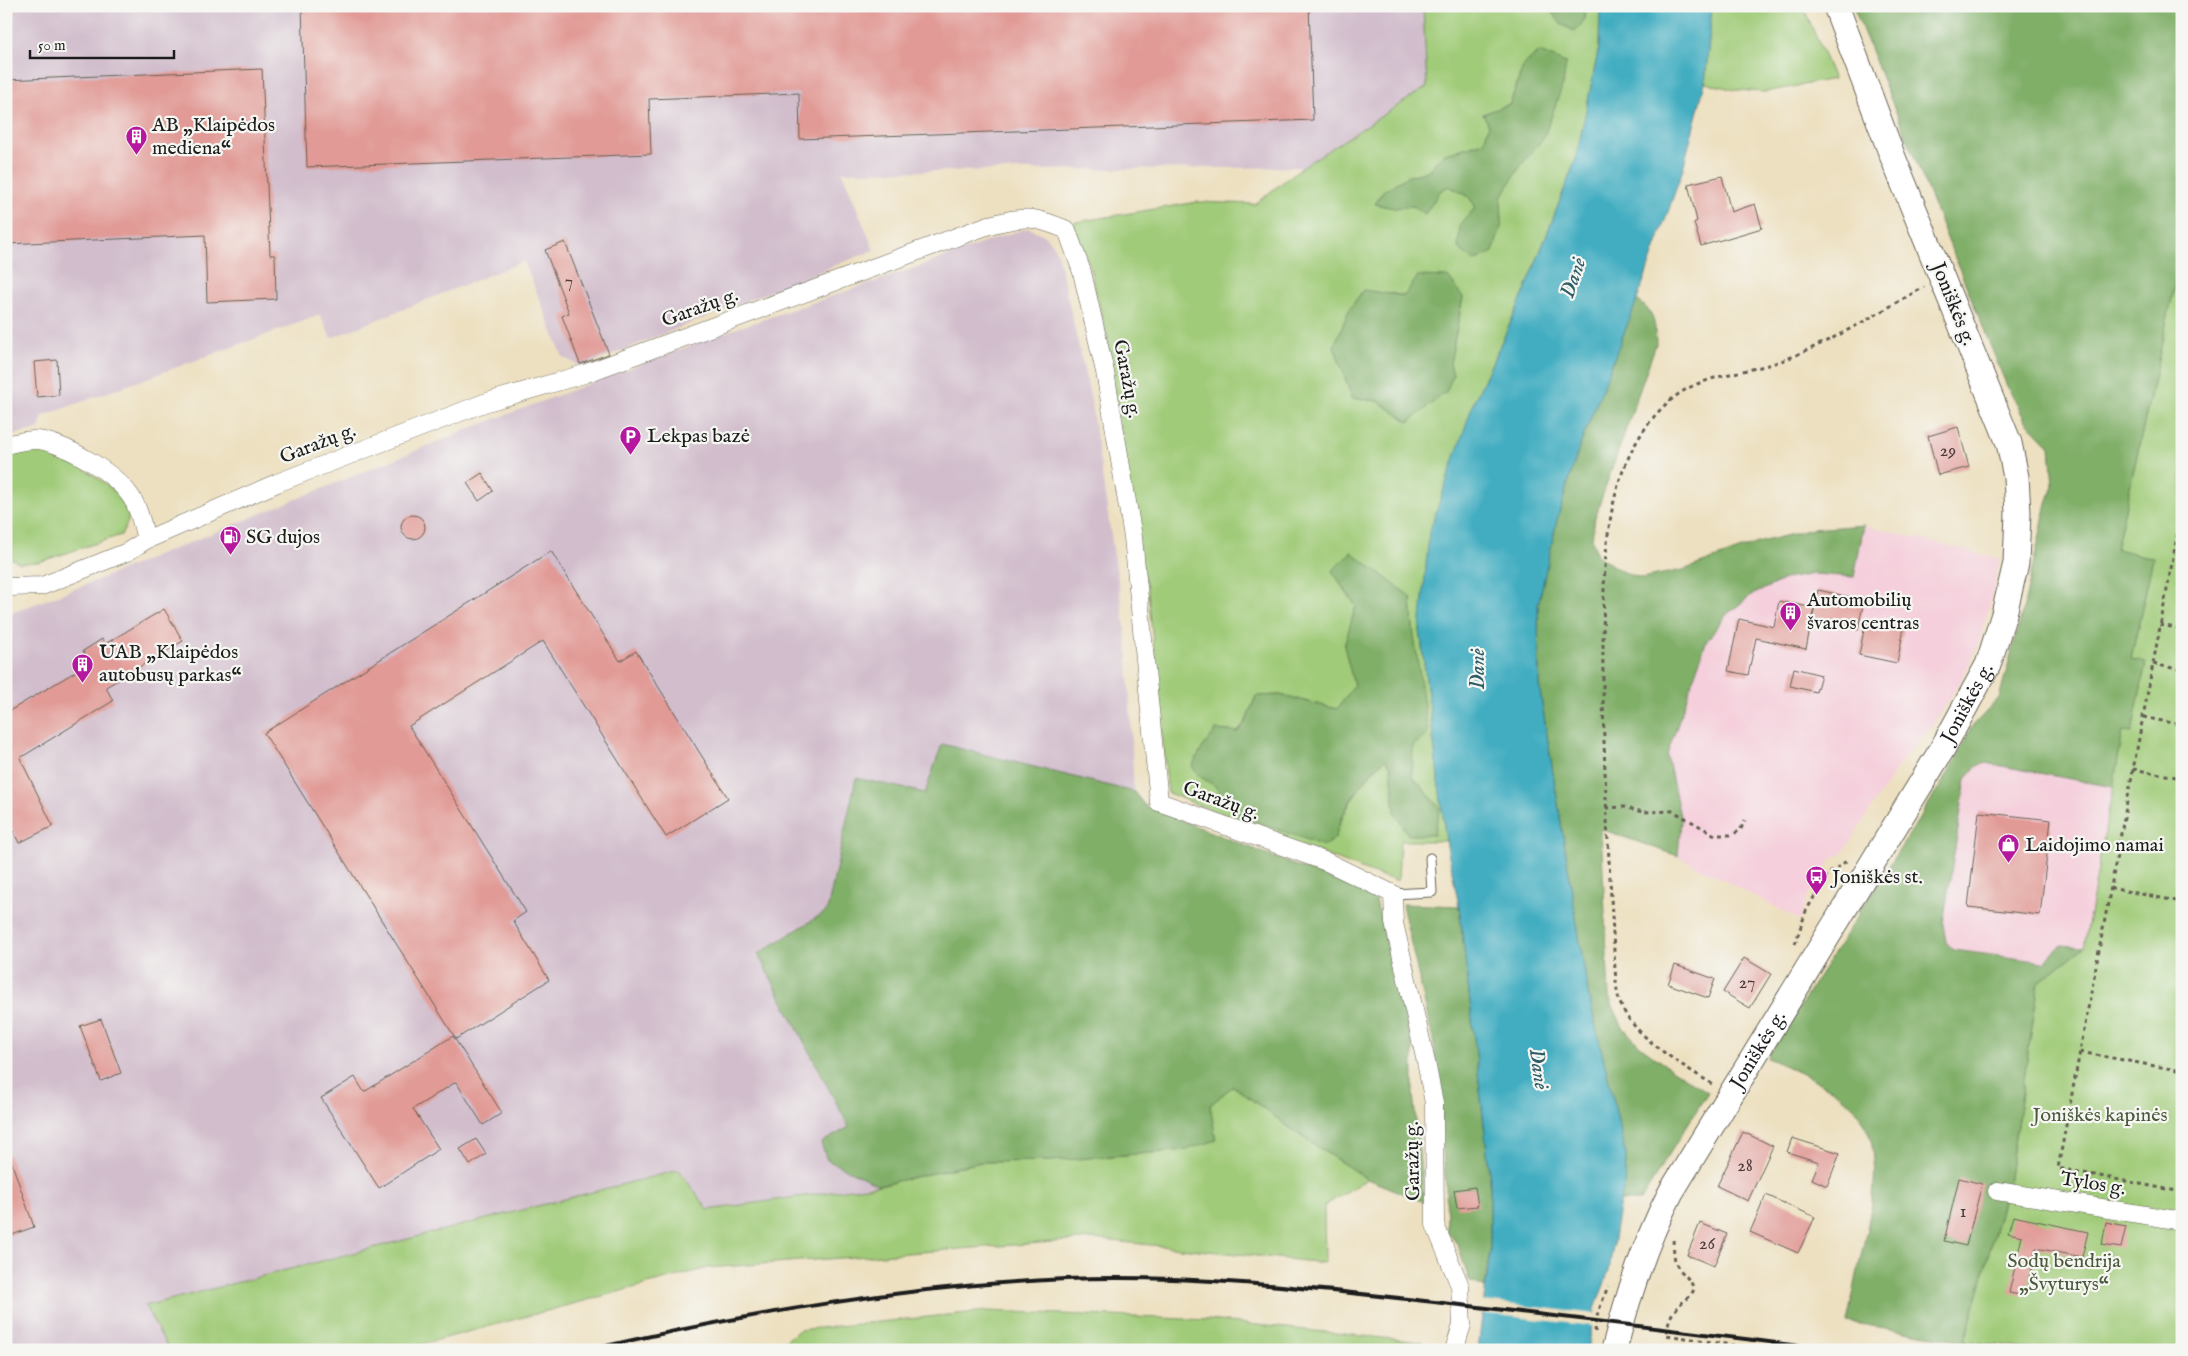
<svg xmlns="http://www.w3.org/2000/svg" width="2188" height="1356" font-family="'IM FELL English',serif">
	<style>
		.built { fill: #f5cfdb }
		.industrial { fill: #d1bdcc }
		.green { fill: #a0cb78; stroke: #5e744a; fill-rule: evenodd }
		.forest { fill: #80af68; stroke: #4e6642 }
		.water { fill: #42adc1; stroke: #2f646e }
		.pier { fill: #ede0c0 }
		.building { fill: #e19a95 }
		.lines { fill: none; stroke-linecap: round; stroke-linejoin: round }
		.lane-casing { stroke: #656155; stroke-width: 11 }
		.street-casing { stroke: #656155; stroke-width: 19 }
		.secondary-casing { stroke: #656155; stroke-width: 27 }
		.path { stroke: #656155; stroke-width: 3; stroke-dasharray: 4 4; stroke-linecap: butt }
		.lane { stroke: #fff; stroke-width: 9 }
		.street { stroke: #fff; stroke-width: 18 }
		.secondary { stroke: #fff; stroke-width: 25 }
		.rail { stroke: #1c1c1c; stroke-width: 4 }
		.labels { text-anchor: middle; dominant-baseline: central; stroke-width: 4.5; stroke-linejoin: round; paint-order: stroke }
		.number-label { font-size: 18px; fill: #4d3c3a }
		.poi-label { font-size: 20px; fill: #1c1c1c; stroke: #f6f6f2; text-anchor: start }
		.street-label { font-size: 20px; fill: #1c1c1c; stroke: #f6f6f2 }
		.park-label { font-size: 20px; fill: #4a593c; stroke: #f6f6f2 }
		.water-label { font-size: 21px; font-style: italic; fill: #2d5d66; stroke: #f6f6f2 }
	</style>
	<rect width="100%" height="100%" fill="#f6f6f2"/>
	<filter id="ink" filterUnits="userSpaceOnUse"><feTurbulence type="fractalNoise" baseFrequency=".02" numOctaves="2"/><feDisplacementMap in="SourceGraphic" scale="10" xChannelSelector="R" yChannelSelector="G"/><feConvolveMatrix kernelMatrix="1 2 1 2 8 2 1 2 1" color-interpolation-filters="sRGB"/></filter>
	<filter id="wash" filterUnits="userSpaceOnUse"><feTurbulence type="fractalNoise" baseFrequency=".0096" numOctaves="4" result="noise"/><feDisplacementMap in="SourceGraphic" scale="20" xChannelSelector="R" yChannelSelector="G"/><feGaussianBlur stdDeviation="1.12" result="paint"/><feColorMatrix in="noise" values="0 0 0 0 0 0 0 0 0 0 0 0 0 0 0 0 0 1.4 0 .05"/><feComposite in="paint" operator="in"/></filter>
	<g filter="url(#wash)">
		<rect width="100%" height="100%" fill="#ede0c0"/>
		<path class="built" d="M 1864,525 L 2000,559 L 1991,602 L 1977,648 L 1961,681 L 1932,726 L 1905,756 L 1842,854 L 1831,860 L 1807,896 L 1800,920 L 1678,856 L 1681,821 L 1667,755 L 1706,642 L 1726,615 L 1750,596 L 1785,579 L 1814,574 L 1854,576 Z
			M 1986,763 L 2113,787 L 2084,947 L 2061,945 L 2044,962 L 1954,950 L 1946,942 L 1943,924 L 1966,778 L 1976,766 Z"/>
		<path class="industrial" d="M 6,6 L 1423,6 L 1427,87 L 1302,167 L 842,172 L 874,250 L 581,367 L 563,357 L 524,261 L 331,338 L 320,315 L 43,416 L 39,429 L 6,436 Z
			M 1029,228 L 1044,235 L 1053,244 L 1058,256 L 1090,396 L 1127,641 L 1134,792 L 942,745 L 925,793 L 856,778 L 827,911 L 758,954 L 849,1127 L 827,1160 L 879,1185 L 708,1210 L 679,1170 L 145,1306 L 169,1350 L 6,1350 L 6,615 L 95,581 L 474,427 L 729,331 L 918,267 L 1008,234 Z"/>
		<path class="green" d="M 1423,6 L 1553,6 L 1552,12 L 1585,19 L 1585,6 L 1600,6 L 1599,47 L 1576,159 L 1525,291 L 1473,404 L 1420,630 L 1446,841 L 1400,841 L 1398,881 L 1369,872 L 1168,793 L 1148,592 L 1131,516 L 1107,336 L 1088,261 L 1070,223 L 1197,202 L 1255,204 L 1302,167 L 1427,87 ZM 1539,52 L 1565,63 L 1519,168 L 1501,198 L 1502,224 L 1460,225 L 1476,207 L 1468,196 L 1449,186 L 1440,191 L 1425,214 L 1413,206 L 1394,208 L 1376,204 L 1406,177 L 1428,171 L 1442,155 L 1484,142 L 1489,125 L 1483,114 L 1510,104 L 1524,64 ZM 1391,293 L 1404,296 L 1463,297 L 1450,363 L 1453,376 L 1409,422 L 1378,401 L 1352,398 L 1334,346 L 1349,310 ZM 1340,584 L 1411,597 L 1413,629 L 1412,776 L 1440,808 L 1395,812 L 1391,767 L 1385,759 C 1362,782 1344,806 1335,838 L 1235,814 L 1215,786 L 1216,730 L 1237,732 L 1246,721 L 1256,696 L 1280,695 L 1337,709 L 1355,686 C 1346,660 1347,631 1356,606 Z
			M 1712,6 L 1803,6 L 1834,79 L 1765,92 L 1736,90 L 1705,83 Z
			M 2182,253 L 2182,1350 L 2034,1350 L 1965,1341 L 2008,1183 L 2039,982 L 2084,947 L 2123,730 L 2132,732 L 2146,663 L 2131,659 L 2153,558 L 2116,550 Z
			M 35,445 C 59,453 119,484 128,510 C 131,519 125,528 121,535 L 39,562 L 20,563 L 6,556 L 6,453 Z
			M 1233,1086 L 1308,1141 L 1367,1179 L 1324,1206 L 1325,1263 L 1093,1239 L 708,1268 L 400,1350 L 169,1350 L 145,1306 L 679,1170 L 708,1210 L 879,1185 L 981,1162 L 1051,1161 L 1186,1150 L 1210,1105 Z
			M 987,1311 L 1209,1320 L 1422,1342 L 1429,1350 L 775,1350 L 799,1330 Z"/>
		<path class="forest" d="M 1553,6 L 1585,6 L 1585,19 L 1575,32 L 1561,24 L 1552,12 Z
			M 1853,6 L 2182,6 L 2182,253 L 2116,549 L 2153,558 L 2131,659 L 2146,662 L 2132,732 L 2123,731 L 2113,787 L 1986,763 L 1976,766 L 1966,779 L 1943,924 L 1946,942 L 1954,950 L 2044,962 L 2061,945 L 2084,947 L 2039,982 L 2008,1183 L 1965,1341 L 1847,1322 C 1852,1299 1857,1275 1862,1251 C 1872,1206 1887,1151 1856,1110 C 1838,1088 1793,1069 1767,1058 L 1952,767 L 1971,728 L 1999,698 L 2023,610 L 2047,503 L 2053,486 L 2050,446 L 2025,420 L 2006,384 Z
			M 1540,52 L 1566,63 L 1563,84 L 1544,137 L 1519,168 L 1501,198 L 1502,224 L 1493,252 L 1474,261 L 1458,248 L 1460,225 L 1476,207 L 1468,196 L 1449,186 L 1440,191 L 1425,214 L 1413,206 L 1394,208 L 1375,204 L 1383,191 L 1406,177 L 1428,171 L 1442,155 L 1484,142 L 1489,125 L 1483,114 L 1510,104 L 1524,64 Z
			M 1418,276 L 1448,277 L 1463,297 L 1450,363 L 1453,376 L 1446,392 L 1409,422 L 1378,401 L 1352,398 L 1334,346 L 1349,310 L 1363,290 L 1404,296 Z
			M 1637,300 C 1655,313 1655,322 1656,344 L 1595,517 L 1592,539 L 1597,555 L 1621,571 L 1641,578 L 1683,570 L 1761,542 L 1812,529 L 1864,525 L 1854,577 L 1814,574 L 1785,579 L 1750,596 L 1726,615 L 1706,642 L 1667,755 L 1681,821 L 1678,856 L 1601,829 L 1609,997 L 1622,1026 L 1640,1046 L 1670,1068 L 1708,1092 L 1640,1201 L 1620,1201 L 1625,1185 L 1626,1154 L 1588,993 L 1539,685 L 1538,605 L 1557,520 L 1578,450 Z
			M 1351,552 L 1411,597 L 1413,629 L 1428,734 L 1413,746 L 1412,776 L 1440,808 L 1434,835 L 1408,835 L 1395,812 L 1391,767 L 1385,759 C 1361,780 1343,807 1335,838 L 1324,846 L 1235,814 L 1215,786 L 1199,776 L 1192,766 L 1203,747 L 1216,730 L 1238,732 L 1246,721 L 1256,696 L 1280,695 L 1337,709 L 1354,686 L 1344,646 L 1356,606 L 1332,571 Z
			M 942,744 L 1134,792 L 1145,806 L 1375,897 L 1413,1049 L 1413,1093 L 1424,1202 L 1367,1179 L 1308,1141 L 1233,1086 L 1210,1105 L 1216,1140 L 1186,1150 L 1051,1161 L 981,1162 L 879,1185 L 827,1160 L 821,1143 L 849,1127 L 758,954 L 827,911 L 856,778 L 925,793 Z
			M 1402,904 L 1459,906 L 1490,1177 L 1490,1250 L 1485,1288 L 1469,1280 L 1458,1245 L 1447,1231 L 1446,1186 L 1434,1044 Z"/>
		<path class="water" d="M 1600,6 L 1712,6 L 1705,83 L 1682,172 L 1637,300 L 1578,450 L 1557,520 L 1538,605 L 1539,685 L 1588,993 L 1626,1154 L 1625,1185 L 1620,1201 L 1609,1271 L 1595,1309 L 1588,1350 L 1478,1350 L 1490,1250 L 1490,1177 L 1459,906 L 1446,841 L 1420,630 L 1429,533 L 1473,404 L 1525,291 L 1576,159 L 1599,47 Z"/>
		<path class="pier" d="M 1481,1301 L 1596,1314 L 1594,1326 L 1480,1313 Z"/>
		<g id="blocks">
			<path class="building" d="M 302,6 L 1309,6 L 1313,120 L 800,139 L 799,93 L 649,99 L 651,154 L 307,167 Z
				M 262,69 L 270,255 L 275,255 L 276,299 L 207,302 L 205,235 L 6,244 L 6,80 Z
				M 1722,176 L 1731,212 L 1755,204 L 1762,228 L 1701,246 L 1694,223 L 1697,221 L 1688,184 Z
				M 565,242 L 609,354 L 580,364 L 562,316 L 569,313 L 545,250 Z
				M 57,360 L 59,395 L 37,397 L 34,362 Z
				M 1958,427 L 1969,467 L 1938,475 L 1928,436 Z
				M 482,473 L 493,491 L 479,501 L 467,483 Z
				M401 527a12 12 0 1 1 24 0a12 12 0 1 1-24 0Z
				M 551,551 L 620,661 L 636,651 L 728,798 L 666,837 L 543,641 L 409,726 L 526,912 L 513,921 L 549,980 L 456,1039 L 264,733 Z
				M 1818,590 L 1864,600 L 1858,630 L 1812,620 Z
				M 1779,601 L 1814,608 L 1806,649 L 1756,638 L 1748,675 L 1728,671 L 1739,619 L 1774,627 Z
				M 164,609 L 183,641 L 106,687 L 113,701 L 20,758 L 53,826 L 19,843 L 6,816 L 6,713 L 90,663 L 83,651 L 102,639 L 105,644 Z
				M 1866,620 L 1904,628 L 1897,663 L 1859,655 Z
				M 1794,668 L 1821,675 L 1816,692 L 1790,686 Z
				M 1979,812 L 2051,820 L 2040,915 L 1968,907 Z
				M 1744,958 L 1771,974 L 1750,1008 L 1723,992 Z
				M 1675,965 L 1715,979 L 1708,998 L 1668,984 Z
				M 101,1019 L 121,1073 L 101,1081 L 80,1026 Z
				M 453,1036 L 502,1113 L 483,1125 L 456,1082 L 413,1109 L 439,1149 L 379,1188 L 321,1098 L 355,1077 L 364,1092 Z
				M 1743,1132 L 1773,1146 L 1748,1201 L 1717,1186 Z
				M 1792,1138 L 1840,1153 L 1827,1186 L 1812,1179 L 1819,1162 L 1787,1152 Z
				M 476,1139 L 486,1154 L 470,1165 L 460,1149 Z
				M 6,1155 L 9,1155 L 34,1227 L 6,1237 Z
				M 1959,1178 L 1982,1184 L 1966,1246 L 1944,1241 Z
				M 1475,1187 L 1478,1206 L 1457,1208 L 1454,1190 Z
				M 1766,1195 L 1815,1217 L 1798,1253 L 1750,1232 Z
				M 2013,1216 L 2088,1232 L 2082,1257 L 2036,1248 L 2025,1296 L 2009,1293 L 2022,1236 L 2008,1233 Z
				M 2106,1222 L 2126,1226 L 2121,1248 L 2102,1245 Z
				M 1700,1223 L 1727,1234 L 1714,1266 L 1687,1255 Z"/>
		</g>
	</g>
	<g filter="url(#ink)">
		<use href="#blocks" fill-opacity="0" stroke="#656155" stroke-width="1"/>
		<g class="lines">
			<defs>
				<path id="lane" d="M 1393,894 L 1432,892 L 1430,858"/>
				<path id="street" d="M 6,445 C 18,442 32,438 44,441 C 70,447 113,472 129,494 C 139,507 142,524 146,540
					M 6,585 L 10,587 L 42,586 L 127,552 L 146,540 L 277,483 L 484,403 L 584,374 L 989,225 C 1026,216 1031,215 1067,230 L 1082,272 L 1105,372 L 1133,537 L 1159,802 L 1327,862 L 1393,894 L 1394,923 L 1426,1062 L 1434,1103 L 1435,1225 L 1460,1286 L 1462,1325 L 1454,1350
					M 1997,1191 L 2182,1221"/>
				<g id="secondary">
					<path id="s1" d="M 1614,1350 C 1628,1295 1645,1242 1671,1192 L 1941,751 L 1988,665 L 2004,614 L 2016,563 L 2018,513 L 2016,477 L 2009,443 L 1892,155 L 1836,6"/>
				</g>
			</defs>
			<use href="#lane" class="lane-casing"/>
			<use href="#street" class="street-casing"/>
			<use href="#secondary" class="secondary-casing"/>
			<path class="path" d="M 2182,510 L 2058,1168 L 2182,1192
				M 2160,625 L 2182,629
				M 2153,664 L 2182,670
				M 2143,717 L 2182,725
				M 2133,769 L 2182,778
				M 1606,808 L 1624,807 L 1643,812 L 1673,811 L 1715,835 L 1730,835 L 1740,831 L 1745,820
				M 2110,888 L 2182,902
				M 1795,944 L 1806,911 L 1827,875 L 1848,860
				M 2080,1052 L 2182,1071
				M 1712,1084 C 1681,1064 1627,1034 1618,996 C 1616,987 1616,978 1615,969 C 1609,860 1602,752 1603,643 C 1604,588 1603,532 1620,479 C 1632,444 1653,409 1685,390 C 1714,373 1758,371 1789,358 C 1836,339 1880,312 1924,287
				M 1673,1240 C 1674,1250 1673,1261 1679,1269 C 1685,1276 1691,1280 1694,1289 C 1689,1301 1682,1300 1676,1309 C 1669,1316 1668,1325 1666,1335 L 1765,1350
				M 1595,1332 L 1596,1318 L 1608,1286"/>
			<use href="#lane" class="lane"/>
			<use href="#street" class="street"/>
			<use href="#secondary" class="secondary"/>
			<path class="rail" d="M 588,1350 C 745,1314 905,1286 1066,1279 C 1192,1274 1318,1289 1443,1303 C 1572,1318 1702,1333 1831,1350"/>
		</g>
	</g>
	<defs>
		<symbol id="building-pin" viewBox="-11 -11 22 30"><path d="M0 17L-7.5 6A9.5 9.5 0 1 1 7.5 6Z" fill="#b5179e" stroke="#f6f6f2"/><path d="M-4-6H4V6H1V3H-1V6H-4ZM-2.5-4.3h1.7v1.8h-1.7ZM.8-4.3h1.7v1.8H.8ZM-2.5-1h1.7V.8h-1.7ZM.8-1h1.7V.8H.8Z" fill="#fff"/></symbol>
		<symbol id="parking-pin" viewBox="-11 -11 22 30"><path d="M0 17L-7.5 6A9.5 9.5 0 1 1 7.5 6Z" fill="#b5179e" stroke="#f6f6f2"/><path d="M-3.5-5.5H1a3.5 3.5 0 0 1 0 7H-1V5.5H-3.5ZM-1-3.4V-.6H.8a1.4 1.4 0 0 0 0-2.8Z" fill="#fff"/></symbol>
		<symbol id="fuel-pin" viewBox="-11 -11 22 30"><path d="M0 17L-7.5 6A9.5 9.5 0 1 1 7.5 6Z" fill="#b5179e" stroke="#f6f6f2"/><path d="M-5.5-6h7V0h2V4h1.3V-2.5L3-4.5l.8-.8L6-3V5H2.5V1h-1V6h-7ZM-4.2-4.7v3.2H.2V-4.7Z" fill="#fff"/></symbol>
		<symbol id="shop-pin" viewBox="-11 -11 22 30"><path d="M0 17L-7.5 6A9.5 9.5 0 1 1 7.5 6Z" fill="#b5179e" stroke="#f6f6f2"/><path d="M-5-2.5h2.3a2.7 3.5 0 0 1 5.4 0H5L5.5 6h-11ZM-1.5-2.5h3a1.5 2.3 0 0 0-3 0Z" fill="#fff"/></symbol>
		<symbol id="bus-pin" viewBox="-11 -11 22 30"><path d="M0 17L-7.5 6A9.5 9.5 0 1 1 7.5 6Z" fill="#b5179e" stroke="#f6f6f2"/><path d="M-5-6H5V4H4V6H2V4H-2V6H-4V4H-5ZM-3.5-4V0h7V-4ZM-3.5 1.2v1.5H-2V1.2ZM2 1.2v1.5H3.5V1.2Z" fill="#fff"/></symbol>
	</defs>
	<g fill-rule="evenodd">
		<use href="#building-pin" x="124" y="124" width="25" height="34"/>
		<use href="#parking-pin" x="618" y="424" width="25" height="34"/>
		<use href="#fuel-pin" x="218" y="524" width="25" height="34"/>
		<use href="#building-pin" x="1778" y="600" width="25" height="34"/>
		<use href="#building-pin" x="70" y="652" width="25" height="34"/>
		<use href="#shop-pin" x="1996" y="832" width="25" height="34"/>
		<use href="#bus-pin" x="1804" y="864" width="25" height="34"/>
	</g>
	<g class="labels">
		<g class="number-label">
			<text x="569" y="282">7</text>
			<text x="1948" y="451">29</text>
			<text x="1747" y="983">27</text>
			<text x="1745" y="1166">28</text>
			<text x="1963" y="1212">1</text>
			<text x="1707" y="1244">26</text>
		</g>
		<g class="poi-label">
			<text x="152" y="125">AB „Klaipėdos<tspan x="152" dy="23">mediena“</tspan></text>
			<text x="647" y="436">Lekpas bazė</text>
			<text x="246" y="537">SG dujos</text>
			<text x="1807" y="600">Automobilių<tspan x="1807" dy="23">švaros centras</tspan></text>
			<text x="99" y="652">UAB „Klaipėdos<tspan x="99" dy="23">autobusų parkas“</tspan></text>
			<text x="2025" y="845">Laidojimo namai</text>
			<text x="1832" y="877">Joniškės st.</text>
		</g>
		<g class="street-label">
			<text transform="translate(1953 304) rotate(68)">Joniškės g.</text>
			<text transform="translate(700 308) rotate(-20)">Garažų g.</text>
			<text transform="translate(1127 379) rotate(79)">Garažų g.</text>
			<text transform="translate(318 444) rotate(-21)">Garažų g.</text>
			<text stroke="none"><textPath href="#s1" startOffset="740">Joniškės g.</textPath></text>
			<text transform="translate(1221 801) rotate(20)">Garažų g.</text>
			<text stroke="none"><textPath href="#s1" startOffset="335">Joniškės g.</textPath></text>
			<text transform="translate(1413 1161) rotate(-91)">Garažų g.</text>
			<text transform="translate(2093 1184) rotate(9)">Tylos g.</text>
		</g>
		<g class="park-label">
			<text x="2100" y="1115">Joniškės kapinės</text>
			<text x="2064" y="1261">Sodų bendrija<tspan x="2064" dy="23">„Švyturys“</tspan></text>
		</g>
		<g class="water-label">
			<text transform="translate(1574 278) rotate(-71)">Danė</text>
			<text transform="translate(1478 669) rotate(-90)">Danė</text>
			<text transform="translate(1538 1069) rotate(82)">Danė</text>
		</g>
	</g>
	<rect width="2188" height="1356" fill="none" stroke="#f6f6f2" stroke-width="25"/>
	<path d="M30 50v8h144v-8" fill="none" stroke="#1c1c1c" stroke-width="2.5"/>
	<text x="38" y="50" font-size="15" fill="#1c1c1c" stroke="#f6f6f2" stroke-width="4" paint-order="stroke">50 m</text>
</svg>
